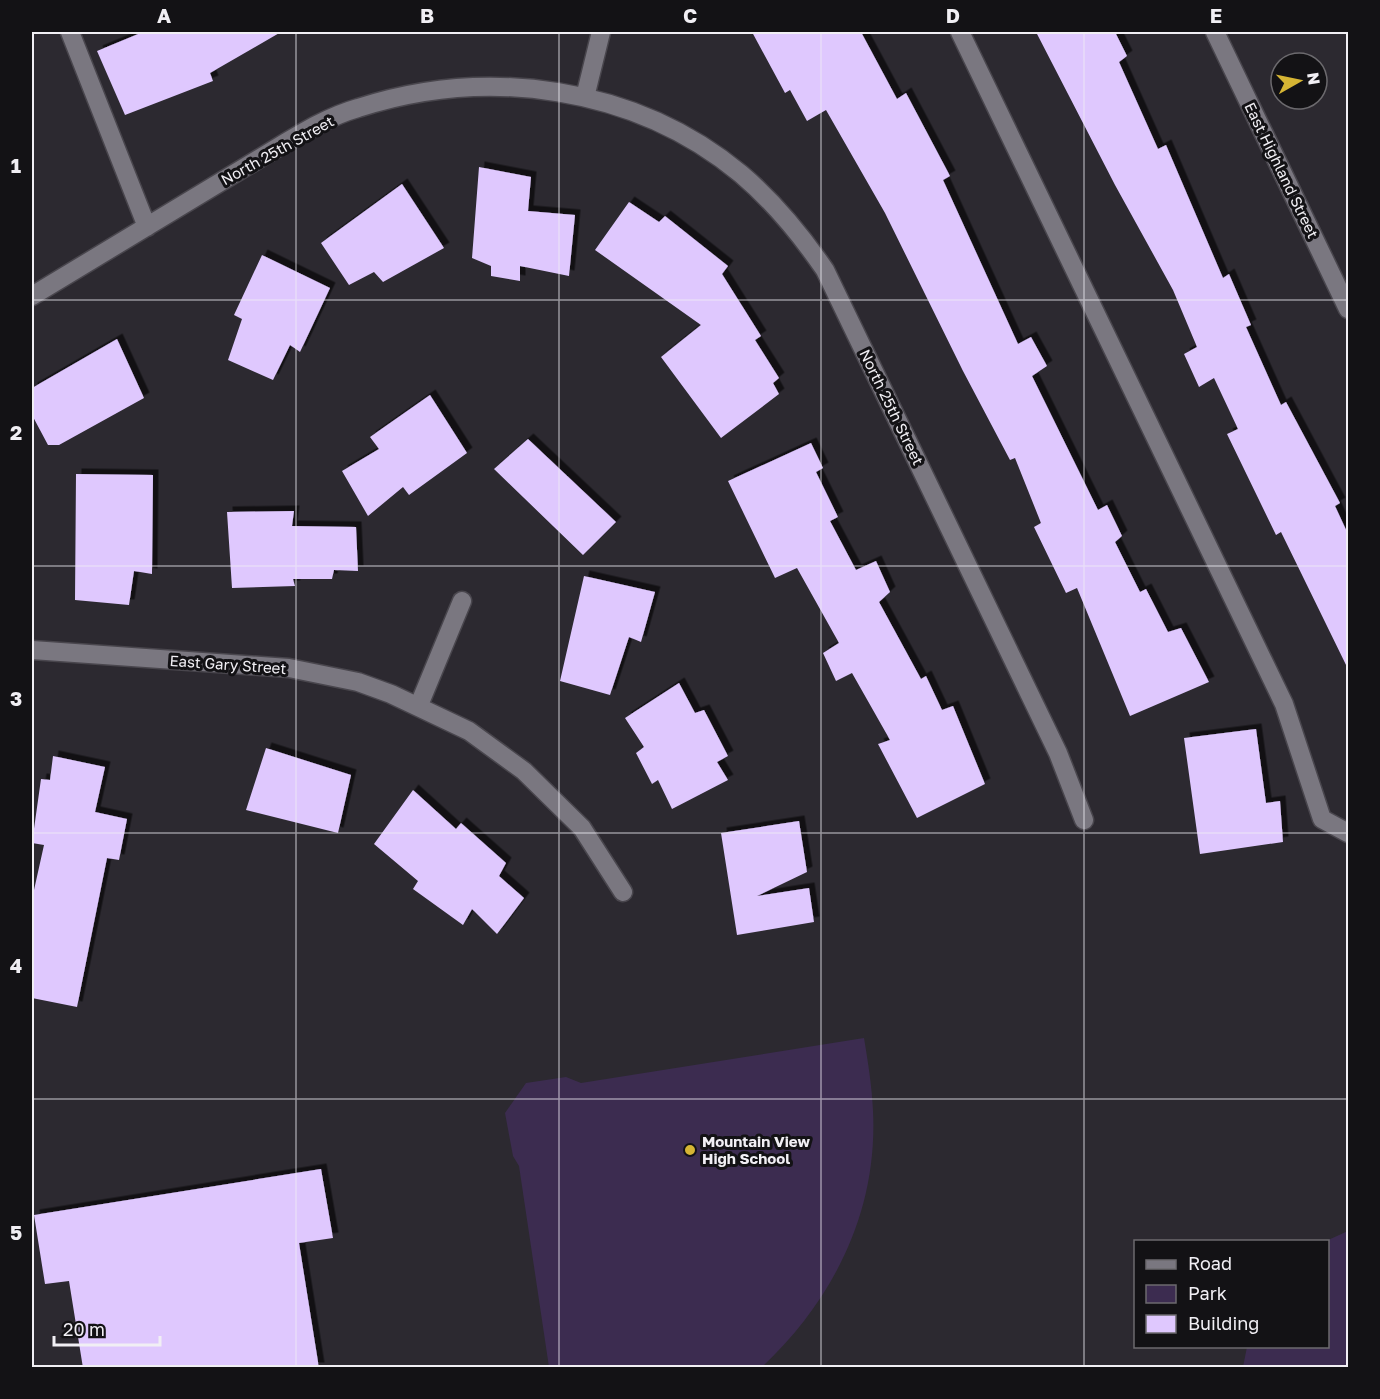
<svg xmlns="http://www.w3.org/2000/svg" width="1380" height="1399" font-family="'Golos Text',sans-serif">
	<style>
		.green { fill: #3c2c50 }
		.building { fill: #dfc8fe; filter: url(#shadow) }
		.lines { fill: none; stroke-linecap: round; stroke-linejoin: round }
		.minor-casing { stroke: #49464d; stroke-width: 21 }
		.minor { stroke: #7a7780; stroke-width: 18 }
		.grid { fill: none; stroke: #f1eff4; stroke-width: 1.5; stroke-opacity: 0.55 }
		.poi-dot { fill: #d6b534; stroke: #131215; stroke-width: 2 }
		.labels { text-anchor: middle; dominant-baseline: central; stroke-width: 6; stroke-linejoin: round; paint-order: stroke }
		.street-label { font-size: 15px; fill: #f1eff4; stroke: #131215 }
		.poi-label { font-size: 15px; font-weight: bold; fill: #f1eff4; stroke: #131215; text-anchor: start }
		.neatline { fill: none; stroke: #f1eff4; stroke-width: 2 }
		.grid-label { font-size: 20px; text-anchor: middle; font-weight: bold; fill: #f1eff4 }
	</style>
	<defs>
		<filter id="shadow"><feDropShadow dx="5.5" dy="-5.5" stdDeviation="0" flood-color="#0009"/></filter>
	</defs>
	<rect width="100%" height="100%" fill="#2c2930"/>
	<path class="green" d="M 864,1038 C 868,1062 872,1087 873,1111 C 878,1212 833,1300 762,1367 L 549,1367 L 519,1166 L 513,1156 L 505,1113 L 526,1083 L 566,1077 L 581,1083 Z
		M 1348,1231 L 1348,1367 L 1243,1367 L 1247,1347 L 1328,1346 L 1326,1241 Z"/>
	<path class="building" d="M 143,32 L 281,32 L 210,73 L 213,81 L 125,115 L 97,51 Z
		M 752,32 L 861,32 L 897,99 L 906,93 L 950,176 L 943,180 L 1018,344 L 1031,337 L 1047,366 L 1032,376 L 1098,510 L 1107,505 L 1122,536 L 1115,542 L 1140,592 L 1146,589 L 1168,632 L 1181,628 L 1209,682 L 1130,716 L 1077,588 L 1066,593 L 1034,527 L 1041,523 L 1015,458 L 1010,460 L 963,371 L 885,213 L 826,110 L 807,121 L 790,90 L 785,93 Z
		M 1036,32 L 1115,32 L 1127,56 L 1119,62 L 1158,149 L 1166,145 L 1223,278 L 1229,274 L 1251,325 L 1246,327 L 1281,405 L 1286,402 L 1340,503 L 1335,506 L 1348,534 L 1348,669 L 1281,532 L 1276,535 L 1227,434 L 1238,429 L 1214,378 L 1199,387 L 1184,354 L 1197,347 L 1173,290 L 1115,185 Z
		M 479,167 L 531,177 L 528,211 L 575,215 L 569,276 L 520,266 L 520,281 L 491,276 L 491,266 L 472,258 Z
		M 402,184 L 444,248 L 383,282 L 374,272 L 349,285 L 321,243 Z
		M 629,202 L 659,222 L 665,216 L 728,266 L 722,274 L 761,336 L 755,340 L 779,378 L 773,383 L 779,394 L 721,438 L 661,357 L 701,325 L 595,250 Z
		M 262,255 L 330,288 L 300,352 L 290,345 L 273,380 L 228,360 L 242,319 L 234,315 Z
		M 117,339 L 144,398 L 59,445 L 48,445 L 32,415 L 32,388 Z
		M 430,395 L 467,453 L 409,495 L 403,487 L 368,516 L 342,471 L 379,449 L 370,437 Z
		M 528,439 L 616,522 L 583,555 L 494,469 Z
		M 811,443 L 823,468 L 816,472 L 838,517 L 830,521 L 856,570 L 876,561 L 890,592 L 879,602 L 921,679 L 926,676 L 942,710 L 953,706 L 985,784 L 917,818 L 878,744 L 890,740 L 852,673 L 836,681 L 823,653 L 839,643 L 797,568 L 775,578 L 728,481 Z
		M 76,474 L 153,475 L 152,574 L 134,571 L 129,605 L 75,600 Z
		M 294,511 L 292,526 L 356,527 L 358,571 L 334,570 L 332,579 L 293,579 L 295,586 L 232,588 L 227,512 Z
		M 584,576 L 655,592 L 641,642 L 629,637 L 610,695 L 560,681 Z
		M 679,683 L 695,713 L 704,710 L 728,756 L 717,762 L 728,780 L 672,809 L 658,780 L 652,784 L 636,753 L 644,747 L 625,718 Z
		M 1256,729 L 1266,803 L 1280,801 L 1283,842 L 1200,854 L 1184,738 Z
		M 266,748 L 351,775 L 338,833 L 246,810 Z
		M 53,756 L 105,767 L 95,812 L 127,819 L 119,860 L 107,858 L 77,1007 L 32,998 L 32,899 L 44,845 L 32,843 L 41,779 L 50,780 Z
		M 413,790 L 456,829 L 461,823 L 506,863 L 499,876 L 524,898 L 497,934 L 472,909 L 463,925 L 413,889 L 418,881 L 374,844 Z
		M 799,821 L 807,872 L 757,896 L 809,888 L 814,922 L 737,935 L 721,833 Z
		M 321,1169 L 333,1238 L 299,1243 L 319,1368 L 83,1368 L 69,1281 L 45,1284 L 34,1215 Z"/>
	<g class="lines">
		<defs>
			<path id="minor" d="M 70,32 L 147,227
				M 960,32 L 1284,704 L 1322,819 L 1348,833
				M 1215,32 L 1348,309
				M 585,97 L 601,32
				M 32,296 L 280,146 C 305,131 330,116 358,108 C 487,66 635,86 741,174 C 774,202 801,235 825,270 L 1058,753 L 1084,820
				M 32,650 L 289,668 L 358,682 L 391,694 L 469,731 L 524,771 L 582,828 L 623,892
				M 419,705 L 462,601"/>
		</defs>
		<use href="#minor" class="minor-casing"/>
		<use href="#minor" class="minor"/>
	</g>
	<path class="grid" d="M 296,32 L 296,1368M 559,32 L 559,1368M 821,32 L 821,1368M 1084,32 L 1084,1368M 32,300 L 1348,300M 32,566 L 1348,566M 32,833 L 1348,833M 32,1099 L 1348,1099"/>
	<circle class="poi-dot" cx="690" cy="1150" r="6"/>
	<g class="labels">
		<g class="street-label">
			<text transform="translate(277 150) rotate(-29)">North 25th Street</text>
			<text transform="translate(1282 170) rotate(64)">East Highland Street</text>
			<text transform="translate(892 407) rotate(64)">North 25th Street</text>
			<text transform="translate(228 664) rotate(4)">East Gary Street</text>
		</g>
		<g class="poi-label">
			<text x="702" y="1141">Mountain View<tspan x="702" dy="17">High School</tspan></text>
		</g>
	</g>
	<rect width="1380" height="1399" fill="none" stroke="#131215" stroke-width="66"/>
	<rect x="1134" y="1240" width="195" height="108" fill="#131215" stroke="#6c6a6e" stroke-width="1.5"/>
	<rect x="1146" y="1260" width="30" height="9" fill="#7a7780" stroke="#6c6a6e" stroke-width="1.5"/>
	<text x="1188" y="1270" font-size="18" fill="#f1eff4">Road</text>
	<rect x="1146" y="1285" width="30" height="18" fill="#3c2c50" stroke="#6c6a6e" stroke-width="1.5"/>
	<text x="1188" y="1300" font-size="18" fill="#f1eff4">Park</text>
	<rect x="1146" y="1315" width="30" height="18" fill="#dfc8fe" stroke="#6c6a6e" stroke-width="1.5"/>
	<text x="1188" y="1330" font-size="18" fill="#f1eff4">Building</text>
	<g transform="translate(1299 81) rotate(81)"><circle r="28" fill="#131215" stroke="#6c6a6e" stroke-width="1.5"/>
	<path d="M0-4.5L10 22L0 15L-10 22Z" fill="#d6b534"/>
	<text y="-9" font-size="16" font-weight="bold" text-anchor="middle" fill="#f1eff4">N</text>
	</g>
	<path d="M54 1336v9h106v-9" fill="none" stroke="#f1eff4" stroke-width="3"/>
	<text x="63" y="1336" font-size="18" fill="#f1eff4" stroke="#131215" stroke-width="4.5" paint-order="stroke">20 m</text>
	<rect x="33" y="33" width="1314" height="1333" class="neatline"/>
	<g class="grid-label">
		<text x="164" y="23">A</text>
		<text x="427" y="23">B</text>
		<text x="690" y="23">C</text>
		<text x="953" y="23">D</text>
		<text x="1216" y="23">E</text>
		<text x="16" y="173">1</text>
		<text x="16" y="440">2</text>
		<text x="16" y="706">3</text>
		<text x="16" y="973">4</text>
		<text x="16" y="1240">5</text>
	</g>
</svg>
